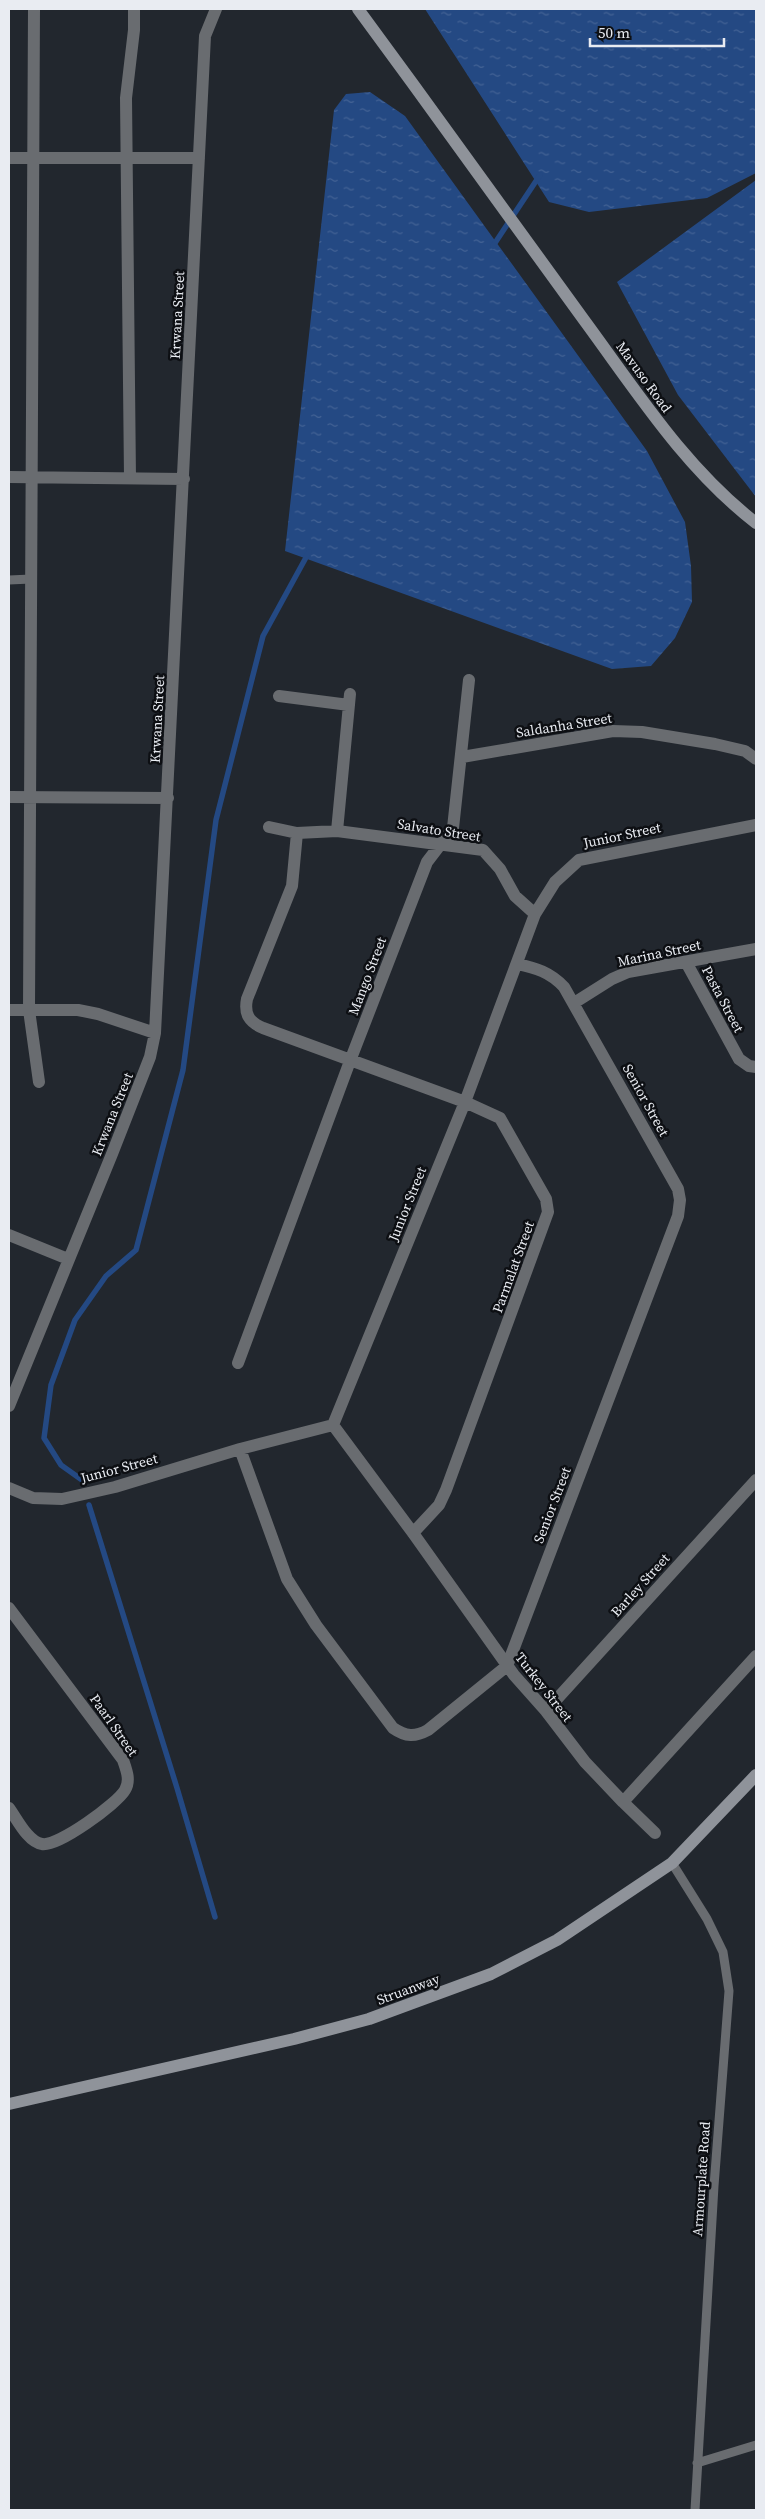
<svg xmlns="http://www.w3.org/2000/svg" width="765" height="2519" font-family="'Source Serif 4',serif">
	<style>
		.water { fill: url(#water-ripples) }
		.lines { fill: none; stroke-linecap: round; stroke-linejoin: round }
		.stream { stroke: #244983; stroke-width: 5.5 }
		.lane { stroke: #696c70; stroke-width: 9 }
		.street { stroke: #696c70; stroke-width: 12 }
		.secondary { stroke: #8f939a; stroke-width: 12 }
		.labels { text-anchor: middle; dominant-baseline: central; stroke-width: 5; stroke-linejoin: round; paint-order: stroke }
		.street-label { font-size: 14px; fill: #e9ecf2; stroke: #0d0f13 }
	</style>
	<defs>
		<pattern id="water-ripples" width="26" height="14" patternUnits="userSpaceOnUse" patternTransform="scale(1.25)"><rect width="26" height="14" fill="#244983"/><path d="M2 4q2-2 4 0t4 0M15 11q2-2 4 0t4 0" fill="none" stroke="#446395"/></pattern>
	</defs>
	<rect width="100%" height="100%" fill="#22272e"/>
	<path class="water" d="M 425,9 L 756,9 L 756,173 L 707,198 L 589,212 L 549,202 Z
		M 370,92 L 405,116 L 647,451 L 685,522 L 691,566 L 692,602 L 675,638 L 651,666 L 612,669 L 285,551 L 334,110 L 346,94 Z
		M 756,180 L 756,497 L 678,395 L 617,282 Z"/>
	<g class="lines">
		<path class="stream" d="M 493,246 L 540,175
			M 82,1480 L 61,1465 L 44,1438 L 51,1385 L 75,1320 L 106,1276 L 136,1250 L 183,1070 L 216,820 L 263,636 L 309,552
			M 89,1505 L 177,1788 L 215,1917"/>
		<path class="lane" d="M 9,580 L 31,579
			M 672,1863 L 707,1919 L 723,1952 L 729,1991 L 714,2186 L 695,2510
			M 697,2463 L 756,2445"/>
		<path class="street" d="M 34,9 L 29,1010 L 39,1082
			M 9,158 L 199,158
			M 9,477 L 184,479
			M 130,478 L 126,98 L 134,30 L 134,9
			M 279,696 L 349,705
			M 462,757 L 613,731 L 642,732 L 715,744 L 745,751 L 756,759
			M 9,797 L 168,798
			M 269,827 L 297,833 L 337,831 L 483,850 L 500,869 L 515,896 L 535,914
			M 337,831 L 350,694
			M 297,833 L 292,886 L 247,999 C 244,1014 249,1022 263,1028 L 465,1102 L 500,1118 L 546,1199 L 548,1212 L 446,1490 L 439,1505 L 413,1533
			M 686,962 L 739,1059 L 749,1066 L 756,1067
			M 574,1003 L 612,979 L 628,972 L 756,949
			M 9,1010 L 78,1010 L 98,1014 L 155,1033
			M 9,1235 L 68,1259
			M 238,1363 L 350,1061 L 427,862 L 453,828 L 469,680
			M 9,1406 L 112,1154 L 150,1057 L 155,1033 L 205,36 L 216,9
			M 333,1425 L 413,1533 L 514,1675 L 546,1711 L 585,1762 L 623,1802 L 756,1656
			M 240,1449 L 287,1579 L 316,1625 L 393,1728 C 406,1737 415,1737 428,1730 L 507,1666 L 678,1216 L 680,1200 L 678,1189 L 564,987 C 550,972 536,968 517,964
			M 9,1488 L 33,1498 L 62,1499 L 115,1487 L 240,1449 L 333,1425 L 465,1102 L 535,914 L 555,882 L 579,860 L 756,825
			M 9,1608 L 123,1760 C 126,1769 131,1780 125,1790 C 118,1803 58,1847 42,1844 C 28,1842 17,1819 9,1808
			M 546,1711 L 756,1480
			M 623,1802 L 655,1833"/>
		<path class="secondary" d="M 358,9 C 434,112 508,216 584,320 C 637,392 685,468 756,523
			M 9,2104 L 294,2039 L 369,2019 L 491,1974 L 557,1940 L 672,1863 L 756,1775"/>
	</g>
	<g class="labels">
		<g class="street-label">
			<text transform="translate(177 315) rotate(-87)">Krwana Street</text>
			<text transform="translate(644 377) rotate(54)">Mavuso Road</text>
			<text transform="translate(157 719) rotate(-87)">Krwana Street</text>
			<text transform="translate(564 725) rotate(-9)">Saldanha Street</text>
			<text transform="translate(439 830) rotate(9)">Salvato Street</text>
			<text transform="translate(622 835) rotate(-12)">Junior Street</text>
			<text transform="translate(659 953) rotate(-12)">Marina Street</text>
			<text transform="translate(367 976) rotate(-69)">Mango Street</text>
			<text transform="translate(723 999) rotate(62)">Pasta Street</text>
			<text transform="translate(646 1100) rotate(61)">Senior Street</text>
			<text transform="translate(112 1114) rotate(-68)">Krwana Street</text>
			<text transform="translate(407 1204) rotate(-68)">Junior Street</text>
			<text transform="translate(513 1267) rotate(-70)">Parmalat Street</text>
			<text transform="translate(119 1468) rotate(-15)">Junior Street</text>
			<text transform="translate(552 1505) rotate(-69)">Senior Street</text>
			<text transform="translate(640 1585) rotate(-48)">Barley Street</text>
			<text transform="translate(544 1687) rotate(52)">Turkey Street</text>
			<text transform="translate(114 1725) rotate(55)">Paarl Street</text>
			<text transform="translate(408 1989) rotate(-20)">Struanway</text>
			<text transform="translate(701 2179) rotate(-86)">Armourplate Road</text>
		</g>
	</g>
	<rect width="765" height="2519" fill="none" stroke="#e9ecf2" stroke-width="20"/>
	<path d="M590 38v8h134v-8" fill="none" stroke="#e9ecf2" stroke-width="2.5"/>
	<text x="598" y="38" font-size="15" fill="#e9ecf2" stroke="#0d0f13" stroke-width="4" paint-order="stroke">50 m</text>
</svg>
